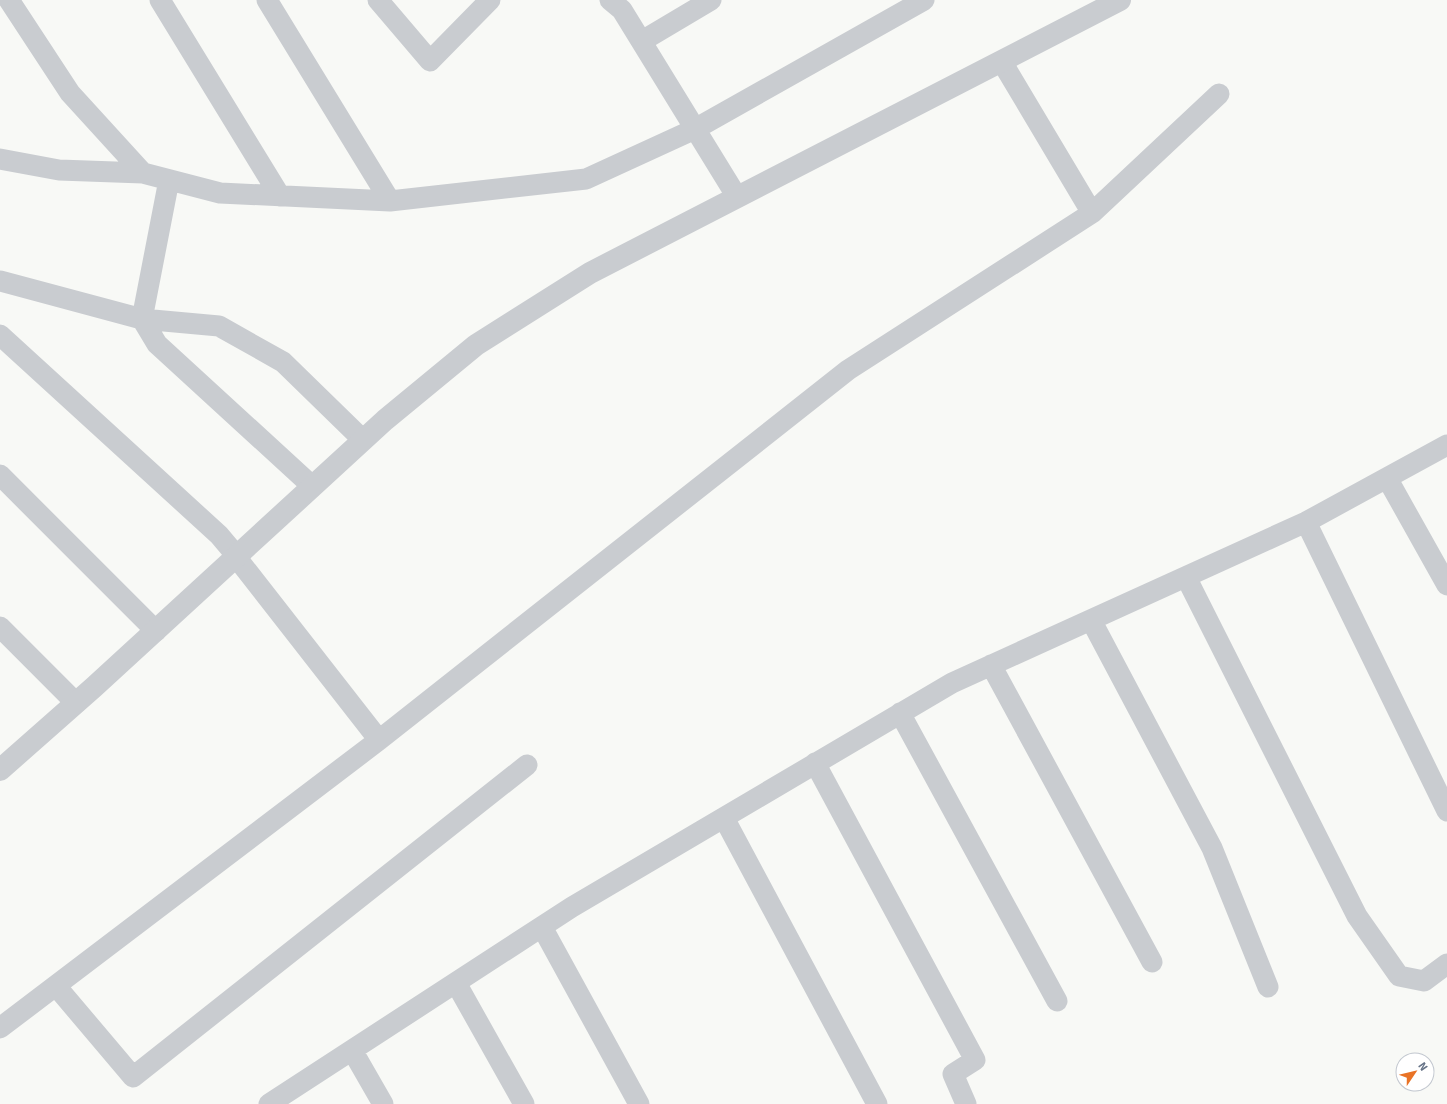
<svg xmlns="http://www.w3.org/2000/svg" width="1447" height="1104" font-family="Signika,sans-serif">
<style>
.lines{fill:none;stroke-linecap:round;stroke-linejoin:round}
.minor{stroke:#c9ccd0;stroke-width:21}
.tertiary{stroke:#c9ccd0;stroke-width:22}
</style>
<rect width="100%" height="100%" fill="#f8f9f6"/>
<g class="lines">
<!-- minor -->
<path class="minor" d="M9 0 70 93 143 173
M160 0 280 196
M267 0 390 201
M378 0 430 61 490 0
M610 0 622 10 737 197
M642 41 711 0
M1002 62 1092 213
M0 159 59 170 143 173 220 193 390 201 586 179 695 129 924 0
M169 180 142 319 157 344 312 486
M0 281 142 319 219 326 283 362 363 440
M0 335 219 535 235 554 240 553V562L379 740
M0 475 156 631
M1387 478 1447 585
M1306 522 1447 811
M1186 577 1357 916 1399 976 1424 981 1447 964
M1091 620 1212 848 1268 987
M0 627 76 703
M991 665 1152 962
M900 713 1057 1001
M815 763 975 1060 953 1074 966 1104
M724 818 877 1104
M542 927 639 1104
M456 983 524 1104
M56 986 133 1077 527 765
M0 1028 379 740 848 370 1092 213 1219 94
M352 1050 383 1104
M269 1104 572 907 952 683 1306 522 1447 445"/>
<!-- tertiary -->
<path class="tertiary" d="M0 770 94 687 385 420 476 345 590 273 1120 0"/>
</g>
<!-- north arrow -->
<g transform="translate(1415 1072) rotate(55)"><circle r="19" fill="#ffffff" stroke="#c2c7cf"/>
<path d="M0-3L7 15L0 10L-7 15Z" fill="#e97326"/>
<text y="-6" font-size="11" font-weight="bold" text-anchor="middle" fill="#677488">N</text>
</g>
</svg>
